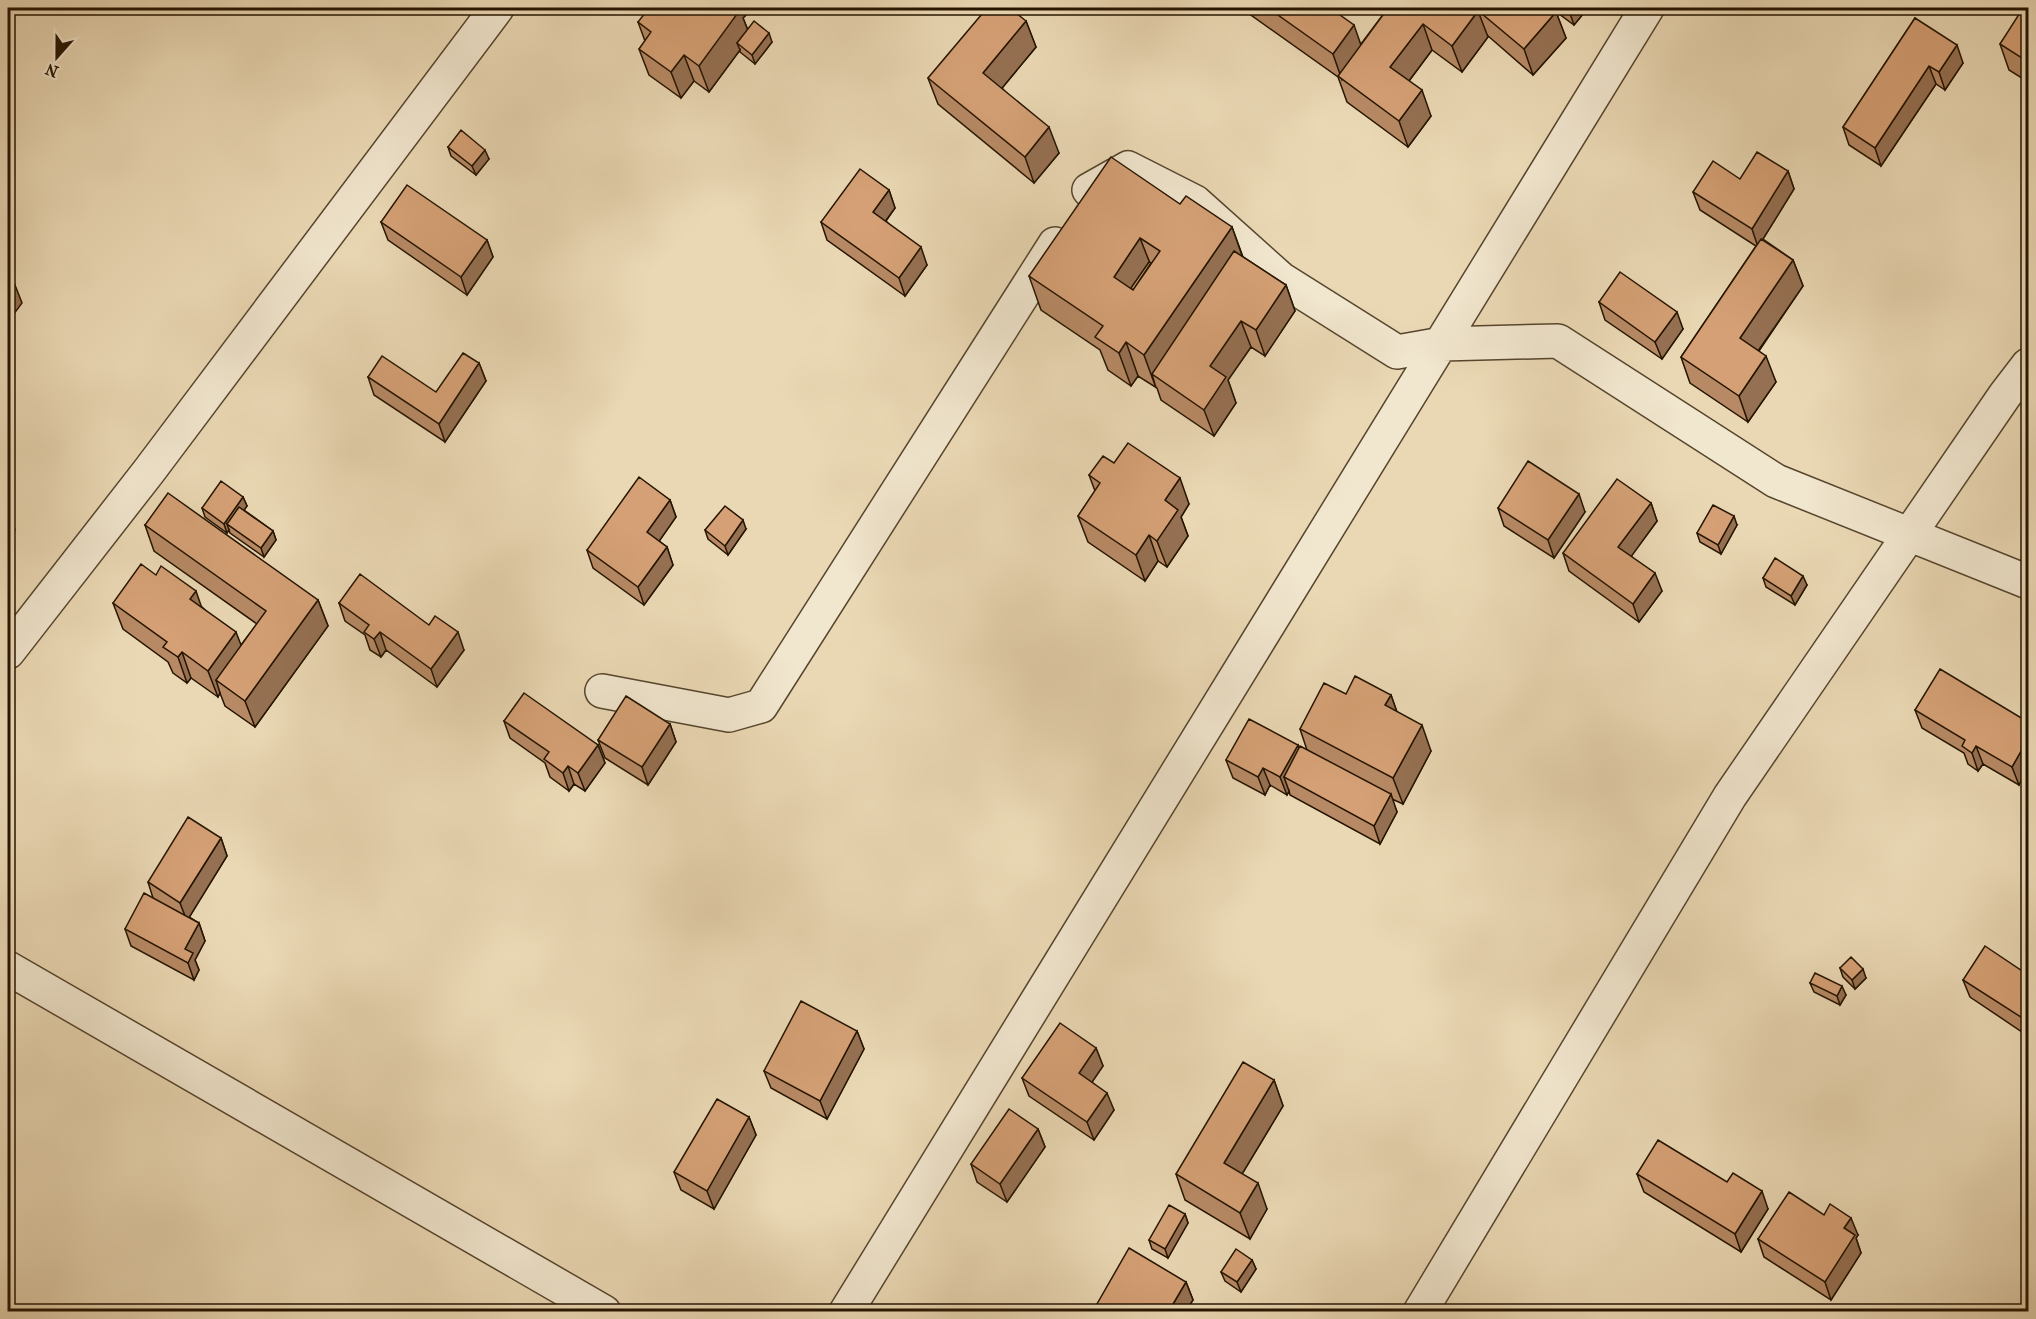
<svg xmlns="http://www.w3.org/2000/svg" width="2036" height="1319" font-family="'IM FELL French Canon',serif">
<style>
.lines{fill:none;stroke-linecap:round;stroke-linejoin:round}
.minor-casing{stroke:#56452d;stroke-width:36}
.minor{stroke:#f1e6ce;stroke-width:33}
.wall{fill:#b78a65;stroke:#251400;stroke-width:1.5}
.shaded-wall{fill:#957052;stroke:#251400;stroke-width:1.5}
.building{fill:#d5a075;stroke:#251400;stroke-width:1.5;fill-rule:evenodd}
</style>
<rect width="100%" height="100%" fill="#ead8b4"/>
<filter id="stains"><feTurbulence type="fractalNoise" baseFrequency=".00333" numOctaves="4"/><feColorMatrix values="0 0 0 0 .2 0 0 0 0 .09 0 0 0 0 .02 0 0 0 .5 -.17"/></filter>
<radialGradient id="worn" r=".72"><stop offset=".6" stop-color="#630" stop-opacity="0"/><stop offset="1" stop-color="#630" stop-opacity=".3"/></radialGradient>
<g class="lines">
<defs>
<path id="minor" d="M1089 190 1128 168 1195 202 1281 279 1397 352 1442 344 1558 341 1776 481 2028 582
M8 652 149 471 497 8
M602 691 729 715 761 706 1055 244
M8 968 604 1312
M846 1312 1647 8
M1420 1312 1730 796 2005 395 2028 365"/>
</defs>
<!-- minor casing -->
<use href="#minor" class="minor-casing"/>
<!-- minor -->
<use href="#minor" class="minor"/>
</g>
<!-- wall -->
<path class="wall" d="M1241 8H1330L1361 44 1388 8H1551L1556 12 1566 38 1533 75 1487 35 1488 37 1462 72 1432 50 1409 81 1431 116 1408 147 1347 102 1338 77Z
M1551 8H1588L1574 25Z
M2028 8V82L2009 70 2000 44Z
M746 15 743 18 748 30 772 42 755 64 740 52V50L709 92 694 81 681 98 649 75 639 49 645 41 638 22Z
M1915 18 1963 63 1945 90 1936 84 1881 166 1849 145 1843 127Z
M1026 21 1036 47 1002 88 1059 153 1034 183 938 104 928 78Z
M448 147 489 159 476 175 451 156Z
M1788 171 1794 189 1763 239 1793 260 1803 286 1759 351 1776 382 1748 422 1690 383 1681 357 1756 246 1700 210 1693 192 1740 179Z
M889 190 895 208 886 221 927 265 905 296 827 240 821 222Z
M1180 204 1232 227 1243 257 1286 285 1295 311 1265 356 1251 347 1228 380 1236 403 1214 436 1161 400 1157 388 1138 376 1131 386 1108 370 1100 350 1041 310 1029 276Z
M381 222 487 240 493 257 467 295 388 240Z
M1599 302 1683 329 1662 359 1605 320Z
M479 363 486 381 445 442 374 395 368 377 436 392Z
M1114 463 1189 504 1181 517 1188 536 1167 567 1158 561 1145 581 1088 542 1078 516 1095 491 1089 475Z
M243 497 247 506 244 510 273 531 276 540 264 557 230 533 229 530 227 533 205 517 202 508Z
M670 500 676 517 659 541 667 547 673 565 644 605 593 568 587 550Z
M1651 503 1657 521 1631 556 1662 591 1639 622 1569 571 1563 553Z
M1498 508 1585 512 1554 558 1504 526Z
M145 525 318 600 328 626 255 727 225 706 220 693 218 697 191 678 187 683 173 673 168 662 123 629 113 603 202 607 241 645 257 624 154 551Z
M1737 525 1721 554 1700 542 1697 533Z
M746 529 728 555 708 539 705 530Z
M1763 578 1807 585 1795 605 1766 587Z
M339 603 464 650 437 687 386 650 381 657 370 650 365 635 345 621Z
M1346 694 1391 695 1397 712 1431 751 1403 804 1392 799 1397 812 1380 844 1290 795 1289 791 1287 795 1270 785 1265 795 1233 778 1226 760 1298 745 1299 749 1307 750 1300 729Z
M1915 710 2028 722 2019 785 1983 764 1978 771 1968 764 1964 753 1922 728Z
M504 721 598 745 605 763 585 791 574 784 569 791 550 777 545 763 510 738Z
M670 724 676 742 648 785 605 758 598 740Z
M221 838 227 856 189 917 199 923 205 941 195 960 199 970 194 980 131 946 125 929 153 898 148 882Z
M1840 968 1866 978 1855 989 1843 977Z
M2028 975V1036L1970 997 1963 980Z
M1810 983 1846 995 1840 1005 1814 992Z
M857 1031 864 1049 827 1119 771 1088 764 1071Z
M1096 1048 1103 1066 1092 1082 1114 1110 1094 1140 1029 1096 1022 1078Z
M1274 1080 1283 1106 1242 1174 1267 1209 1250 1239 1185 1200 1176 1174Z
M749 1117 756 1135 714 1209 681 1190 674 1172Z
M1038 1129 1045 1147 1007 1202 977 1182 971 1164Z
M1637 1174 1768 1209 1741 1252 1644 1192Z
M1185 1214 1188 1223 1168 1258 1152 1249 1149 1240Z
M1858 1235 1856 1238 1861 1253 1831 1300 1764 1257 1758 1239Z
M1252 1260 1256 1269 1241 1292 1225 1281 1221 1272Z
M1186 1282 1193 1300 1186 1311H1100L1097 1304Z"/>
<!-- shaded-wall -->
<path class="shaded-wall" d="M730 8H743L746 15 743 18 750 36 737 43 740 50 709 92 699 66Z
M1568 8H1588L1574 25Z
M1478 11 1488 37 1462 72 1452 46Z
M1556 12 1566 38 1533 75 1524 49Z
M1026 21 1036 47 993 99 983 73Z
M1423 24 1432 50 1400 93 1390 67Z
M1354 25 1363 51 1342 80 1333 54Z
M769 33 772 42 755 64 752 55Z
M1957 45 1963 63 1945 90 1939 72Z
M684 55 694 81 681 98 671 72Z
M1929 66 1936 84 1881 166 1875 148Z
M1422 90 1431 116 1408 147 1399 121Z
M1049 127 1059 153 1034 183 1025 157Z
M485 150 489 159 476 175 472 166Z
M1788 171 1794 189 1758 247 1752 229Z
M889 190 895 208 879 230 873 212Z
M1232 227 1244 261 1152 374 1156 388 1144 355Z
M1140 238 1153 271 1129 305 1114 277Z
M487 240 493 257 467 295 461 277Z
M921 247 927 265 905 296 899 278Z
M1793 260 1803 286 1749 364 1740 338Z
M15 285 22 303 8 322V296Z
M1286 285 1295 311 1265 356 1256 330Z
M1677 312 1683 329 1662 359 1655 342Z
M1241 321 1251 347 1228 380 1236 403 1214 436 1204 410 1210 366Z
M1126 342 1138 376 1131 386 1119 353Z
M1766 356 1776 382 1748 422 1739 396Z
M479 363 486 381 445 442 439 424Z
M1180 478 1189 504 1181 517 1188 536 1167 567 1157 541 1165 500Z
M1579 494 1585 512 1554 558 1548 540Z
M243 497 247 506 232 527 227 524 229 530 227 533 224 524Z
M670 500 676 517 653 550 647 532Z
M1651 503 1657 521 1625 565 1618 547Z
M8 509 15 530 8 541Z
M1734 516 1737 525 1721 554 1718 545Z
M743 520 746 529 728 555 725 546Z
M273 531 276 540 264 557 261 548Z
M1149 535 1158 561 1145 581 1136 555Z
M667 547 673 565 644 605 638 587Z
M1655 573 1662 591 1639 622 1633 604Z
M1803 576 1807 585 1795 605 1791 596Z
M196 591 205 617 190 599Z
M318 600 328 626 255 727 245 701Z
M236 632 246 658 216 680 220 693 218 697 208 671Z
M380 632 386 650 381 657 374 639Z
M458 632 464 650 437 687 431 669Z
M182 652 191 678 187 683 178 657Z
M1391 695 1400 721 1385 705Z
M670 724 676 742 648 785 642 767Z
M1422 725 1431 751 1403 804 1393 778Z
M2028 739V768L2019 785 2012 767Z
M598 745 605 763 585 791 578 773Z
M1298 745 1304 763 1284 777 1289 791 1287 795 1280 777Z
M1976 746 1983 764 1978 771 1972 753Z
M568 766 574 784 569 791 563 773Z
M1263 768 1270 785 1265 795 1258 777Z
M1391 794 1397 812 1380 844 1374 826Z
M221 838 227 856 187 921 180 903Z
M199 923 205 941 195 960 199 970 194 980 188 963 185 949Z
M1863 969 1866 978 1855 989 1852 980Z
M1842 986 1846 995 1840 1005 1837 996Z
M2028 1013V1031L2024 1019Z
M857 1031 864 1049 827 1119 820 1101Z
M1096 1048 1103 1066 1086 1091 1079 1073Z
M1274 1080 1283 1106 1233 1189 1224 1163Z
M1107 1093 1114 1110 1094 1140 1087 1122Z
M749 1117 756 1135 714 1209 707 1191Z
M1038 1129 1045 1147 1007 1202 1000 1184Z
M1258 1183 1267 1209 1250 1239 1240 1213Z
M1762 1191 1768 1209 1741 1252 1735 1234Z
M1185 1214 1188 1223 1168 1258 1165 1249Z
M1851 1218 1858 1235 1856 1238 1861 1253 1831 1300 1825 1282 1844 1228Z
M1252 1260 1256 1269 1241 1292 1237 1282Z
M1186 1282 1193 1300 1186 1311H1169Z
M8 1302 11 1311H8Z"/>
<!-- building -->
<path class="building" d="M649 8H737L740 10 699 66 684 55 671 72 639 49 651 32 638 22Z
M987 8H1010L1026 21 983 73 1049 127 1025 157 928 78Z
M1268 8H1330L1354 25 1333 54Z
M1388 8H1473L1478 11 1452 46 1423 24 1390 67 1422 90 1399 121 1338 76Z
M1475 8H1551L1556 12 1524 49Z
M2023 8H2028V62L2000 44Z
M1915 18 1957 45 1939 72 1929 66 1875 148 1843 127Z
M754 21 769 33 752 55 737 43Z
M461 130 485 150 472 166 448 147Z
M1757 152 1788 171 1752 229 1693 192 1713 161 1740 179Z
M1111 157 1180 204 1186 196 1232 227 1144 355 1126 342 1119 353 1095 337 1103 326 1029 276ZM1140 238 1160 251 1133 290 1114 277Z
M860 169 889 190 873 212 921 247 899 278 821 222Z
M407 185 487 240 461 277 381 222Z
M1761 239 1793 260 1740 338 1766 356 1739 396 1681 357Z
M1234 251 1286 285 1256 330 1241 321 1210 366 1226 377 1204 410 1152 374Z
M1149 262 1151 263 1133 290 1131 288Z
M1620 272 1677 312 1655 342 1599 302Z
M8 279 15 285 8 296Z
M463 353 479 363 439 424 368 377 382 356 436 392Z
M1128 443 1180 478 1165 500 1178 510 1157 541 1149 535 1136 555 1078 516 1100 483 1089 475 1103 456 1114 463Z
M1528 461 1579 494 1548 540 1498 508Z
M639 477 670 500 647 532 667 547 638 587 587 550Z
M1617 479 1651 503 1618 547 1655 573 1633 604 1563 553Z
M221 481 243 497 224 524 202 508Z
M168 493 318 600 245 701 216 680 266 611 145 525Z
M1713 505 1734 516 1718 545 1697 533Z
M725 506 743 520 725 546 705 530Z
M239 507 273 531 261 548 227 524Z
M1775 558 1803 576 1791 596 1763 578Z
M141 564 156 575 161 566 196 591 190 599 236 632 208 671 182 652 178 657 163 647 167 642 113 603Z
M360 574 429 625 435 616 458 632 431 669 380 632 374 639 364 632 369 625 339 603Z
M1940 669 2028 722V739L2012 767 1976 746 1972 753 1962 746 1965 740 1915 710Z
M1355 676 1391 695 1385 705 1422 725 1393 778 1300 729 1324 683 1346 694Z
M524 693 598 745 578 773 568 766 563 773 544 759 549 752 504 721Z
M626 696 670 724 642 767 598 740Z
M1249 719 1298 745 1280 777 1263 768 1258 777 1226 760Z
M1300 746 1391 794 1374 826 1284 777Z
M188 817 221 838 180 903 148 882Z
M144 893 199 923 185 949 193 953 188 963 125 929Z
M1985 946 2028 975V1013L2024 1019 1963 980Z
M1851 957 1863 969 1852 980 1840 968Z
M1815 973 1842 986 1837 996 1810 983Z
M801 1001 857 1031 820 1101 764 1071Z
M1060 1023 1096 1048 1079 1073 1107 1093 1087 1122 1022 1078Z
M1243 1062 1274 1080 1224 1163 1258 1183 1240 1213 1176 1174Z
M717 1099 749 1117 707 1191 674 1172Z
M1009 1109 1038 1129 1000 1184 971 1164Z
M1658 1140 1727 1182 1733 1173 1762 1191 1735 1234 1637 1174Z
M1789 1192 1824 1215 1830 1204 1851 1218 1844 1228 1855 1235 1825 1282 1758 1239Z
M1169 1205 1185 1214 1165 1249 1149 1240Z
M1129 1248 1186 1282 1169 1311H1111L1097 1304Z
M1236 1249 1252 1260 1237 1282 1221 1272Z
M112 1307 121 1311H110Z
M1178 1307 1186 1311H1176Z"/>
<!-- margin -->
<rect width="2036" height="1319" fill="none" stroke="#ead8b4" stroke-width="30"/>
<rect x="9" y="9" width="2018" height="1301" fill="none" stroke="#251400" stroke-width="3"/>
<rect x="15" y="15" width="2006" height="1289" fill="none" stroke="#251400" stroke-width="1.5"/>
<!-- north arrow -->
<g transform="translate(57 57) rotate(201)" stroke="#f1e6ce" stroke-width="4.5" paint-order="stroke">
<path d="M0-4.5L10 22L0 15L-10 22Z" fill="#251400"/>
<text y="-9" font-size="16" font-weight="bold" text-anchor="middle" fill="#251400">N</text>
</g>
<rect width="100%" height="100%" filter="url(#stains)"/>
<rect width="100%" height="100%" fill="url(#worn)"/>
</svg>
